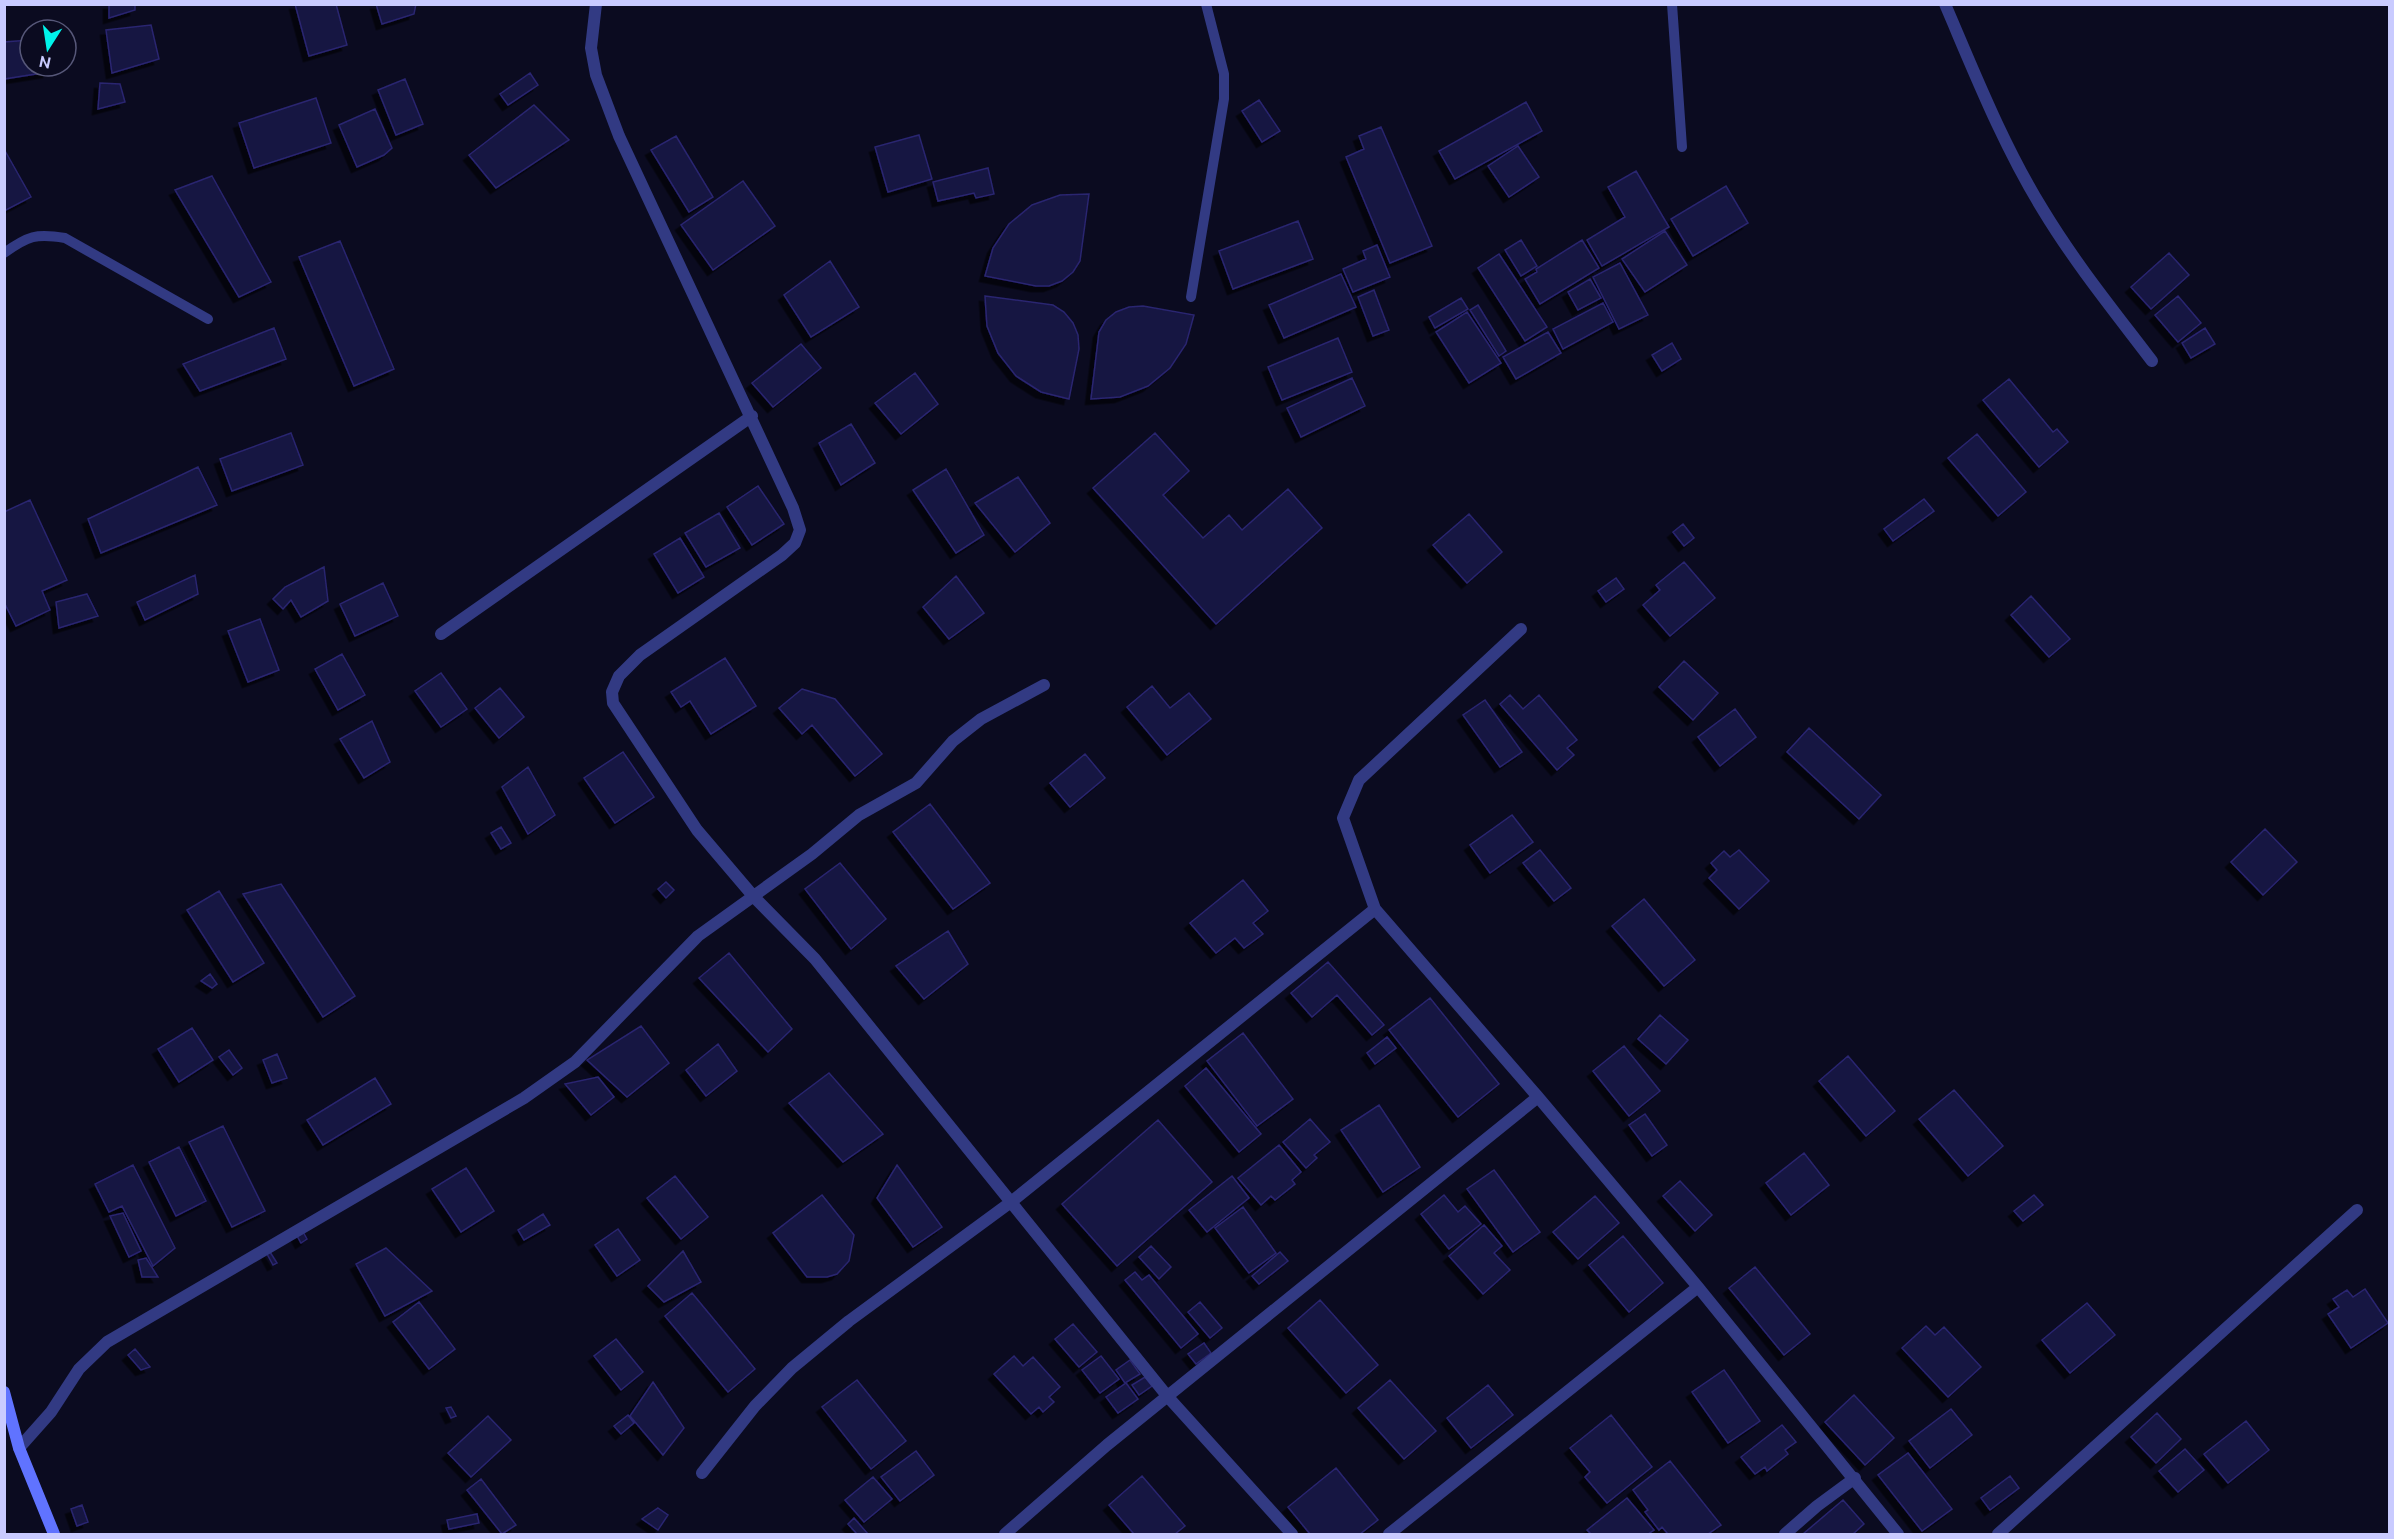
<svg xmlns="http://www.w3.org/2000/svg" width="2394" height="1539" font-family="Ubuntu,sans-serif">
<style>
.building{fill:#181542;stroke:#292570;stroke-width:1.5;filter:url(#shadow)}
.lines{fill:none;stroke-linecap:round;stroke-linejoin:round}
.lane{stroke:#323a83;stroke-width:10}
.street{stroke:#323a83;stroke-width:12}
.secondary{stroke:#6073ff;stroke-width:12}
</style>
<defs>
<filter id="shadow"><feDropShadow dx="-5.5" dy="5.5" stdDeviation="0" flood-color="#0009"/></filter>
</defs>
<rect width="100%" height="100%" fill="#0b0b20"/>
<!-- building -->
<path class="building" d="M109 4H135V10L109 18Z
M295 4H336L347 45 309 56Z
M376 4H416L414 14 382 24Z
M151 25 159 59 112 73 106 30Z
M30 40V66H48V72L4 79V42Z
M530 73 538 85 508 105 500 94Z
M405 79 423 124 396 135 378 90Z
M100 83 120 84 125 102 98 109Z
M316 98 331 143 254 168 239 123Z
M1259 100 1280 131 1262 142 1242 111Z
M1526 102 1542 131 1455 179 1439 151Z
M534 105 569 140 496 188 469 155Z
M375 109 392 148 384 155 357 167 339 125Z
M1381 127 1432 246 1390 263 1346 157 1364 149 1359 136Z
M919 135 932 179 888 192 875 147Z
M676 136 713 197 689 212 651 150Z
M1518 146 1539 177 1509 197 1488 166Z
M4 149 31 197 4 211Z
M988 168 994 194 976 198 974 193 938 201 933 182Z
M1636 171 1669 227 1602 266 1587 240 1625 217 1608 187Z
M212 176 271 282 239 297 175 190Z
M743 181 775 226 713 270 681 225Z
M1726 186 1748 223 1693 256 1671 219Z
M1089 194 1080 261 1073 272 1062 281 1049 286H1036L985 276 993 248 1009 224 1032 205 1060 195Z
M1298 221 1313 259 1233 289 1219 251Z
M1665 231 1687 265 1645 292 1622 259Z
M1521 240 1537 266 1521 276 1505 250Z
M1582 240 1599 268 1540 304 1525 279 1537 272 1536 269Z
M340 241 394 369 354 386 299 257Z
M1377 245 1390 277 1353 292 1343 269 1366 259 1363 251Z
M2169 253 2189 275 2151 309 2131 287Z
M1499 254 1547 327 1525 341 1478 268Z
M830 261 859 307 811 337 784 295Z
M1620 263 1648 315 1619 329 1593 277Z
M1341 274 1356 307 1284 338 1269 305Z
M1590 279 1601 298 1578 310 1568 292Z
M1374 290 1389 330 1373 336 1358 297Z
M985 296 1053 305 1064 312 1073 323 1078 335 1079 349 1069 399 1041 392 1016 376 998 353 987 326Z
M2178 296 2201 323 2178 342 2155 315Z
M1461 298 1468 309 1435 328 1429 317Z
M1603 303 1613 322 1563 349 1553 329Z
M1478 305 1506 351 1499 356 1470 310Z
M1143 306 1194 315 1186 344 1170 368 1148 386 1120 397 1091 399 1099 332 1106 320 1116 312 1129 307Z
M1467 312 1501 363 1469 383 1436 332Z
M274 328 286 359 200 391 183 364Z
M2205 328 2215 344 2191 358 2182 343Z
M1548 332 1561 353 1516 379 1503 357Z
M1338 338 1352 372 1282 400 1268 367Z
M1672 343 1681 359 1662 371 1652 355Z
M801 344 821 368 773 407 752 383Z
M915 373 938 404 901 434 875 403Z
M1352 378 1365 406 1301 437 1287 408Z
M2009 379 2053 432 2057 429 2068 442 2039 467 1983 400Z
M851 424 875 463 841 485 819 443Z
M291 433 303 465 232 491 220 459Z
M1155 433 1189 471 1163 495 1203 538 1229 515 1242 530 1288 489 1322 528 1216 624 1093 488Z
M1977 434 2026 492 1998 516 1948 458Z
M198 467 217 505 101 553 88 519Z
M946 469 984 535 956 553 913 490Z
M1018 477 1050 523 1015 552 975 503Z
M758 486 784 524 752 545 727 507Z
M1924 499 1934 511 1893 541 1884 529Z
M30 500 67 580 42 591 50 610 16 626 4 602V512Z
M719 513 740 548 706 567 685 533Z
M1469 514 1502 552 1467 583 1433 545Z
M1683 524 1694 538 1684 546 1673 532Z
M680 538 704 577 678 593 654 554Z
M1684 562 1715 598 1670 636 1643 605 1660 590 1656 585Z
M324 567 328 601 301 617 291 600 283 609 273 599 285 587Z
M195 575 198 594 145 620 137 602Z
M956 576 984 613 949 639 923 607Z
M1616 578 1624 589 1606 602 1598 591Z
M383 583 398 616 355 636 340 604Z
M87 594 98 616 59 628 56 602Z
M2031 596 2070 639 2049 657 2011 615Z
M260 619 279 670 248 682 228 631Z
M342 654 365 695 338 710 315 669Z
M725 658 756 706 711 734 690 701 681 707 671 692Z
M1684 661 1718 693 1693 720 1659 687Z
M441 673 467 709 441 727 415 691Z
M1152 686 1170 708 1189 693 1211 719 1167 755 1127 707Z
M500 688 524 717 499 738 475 708Z
M802 689 835 699 882 754 855 776 812 725 802 734 779 708Z
M1510 695 1523 709 1539 695 1577 740 1567 748 1574 755 1557 770 1500 704Z
M1485 700 1522 752 1500 767 1463 715Z
M1735 709 1756 737 1720 766 1698 737Z
M372 721 390 762 364 778 340 739Z
M1809 728 1881 795 1859 819 1787 752Z
M623 752 654 797 615 823 584 778Z
M1085 754 1105 778 1070 807 1050 783Z
M528 767 555 815 528 834 502 787Z
M930 804 990 883 953 909 893 832Z
M1512 815 1533 842 1490 873 1470 845Z
M501 827 511 843 501 849 491 833Z
M2265 829 2297 862 2263 895 2231 862Z
M1540 850 1571 888 1554 901 1523 863Z
M1739 850 1769 881 1739 909 1709 878 1717 870 1711 863 1724 851 1730 857Z
M840 863 886 919 851 949 805 889Z
M1243 880 1268 911 1253 923 1263 934 1244 948 1235 938 1216 953 1190 923Z
M666 882 674 890 666 898 658 889Z
M281 884 355 996 323 1017 243 894Z
M219 891 264 963 233 982 187 910Z
M1644 899 1695 960 1664 986 1612 926Z
M948 931 968 964 924 999 896 966Z
M729 953 792 1029 768 1052 699 978Z
M1328 962 1384 1025 1372 1035 1337 995 1312 1017 1291 993Z
M210 974 217 984 212 988 201 981Z
M1430 998 1499 1084 1458 1117 1389 1030Z
M1660 1015 1688 1040 1666 1064 1638 1039Z
M641 1026 669 1063 627 1097 587 1060Z
M192 1028 213 1060 179 1082 158 1049Z
M1243 1033 1293 1099 1257 1126 1207 1061Z
M1387 1037 1396 1048 1375 1064 1367 1053Z
M718 1044 737 1071 706 1096 686 1070Z
M1624 1046 1660 1091 1629 1116 1593 1071Z
M229 1050 242 1068 233 1075 219 1057Z
M277 1054 287 1078 272 1083 263 1060Z
M1848 1056 1895 1111 1866 1136 1819 1081Z
M1206 1068 1261 1134 1239 1152 1185 1086Z
M829 1073 883 1134 843 1162 789 1103Z
M598 1077 614 1097 591 1115 565 1084Z
M375 1078 391 1104 323 1145 307 1120Z
M1954 1090 2003 1146 1968 1176 1919 1119Z
M1379 1105 1420 1167 1383 1192 1341 1130Z
M1645 1114 1667 1145 1652 1156 1629 1125Z
M1310 1119 1330 1142 1314 1155 1317 1158 1306 1168 1283 1142Z
M1158 1120 1212 1182 1117 1266 1062 1204Z
M223 1126 265 1211 232 1227 189 1142Z
M1279 1145 1301 1172 1292 1180 1295 1184 1275 1200 1271 1196 1261 1205 1238 1178Z
M179 1147 206 1201 176 1216 149 1162Z
M1804 1153 1829 1185 1791 1215 1766 1183Z
M133 1165 175 1248 153 1266 122 1206 109 1212 95 1184Z
M897 1165 942 1227 913 1247 877 1198Z
M466 1168 494 1211 461 1232 432 1189Z
M1494 1170 1540 1232 1513 1252 1467 1189Z
M675 1176 708 1217 681 1239 647 1198Z
M1232 1176 1249 1198 1207 1232 1189 1210Z
M1680 1181 1712 1215 1695 1231 1663 1196Z
M822 1195 854 1235 849 1261 837 1274 827 1277H807L773 1233Z
M1444 1195 1458 1212 1465 1206 1481 1224 1449 1249 1421 1214Z
M2034 1195 2043 1205 2023 1221 2014 1211Z
M1595 1196 1619 1223 1578 1259 1553 1232Z
M1243 1207 1276 1253 1249 1273 1215 1228Z
M123 1213 141 1251 129 1257 110 1216Z
M543 1214 550 1225 524 1240 518 1230Z
M1484 1225 1502 1246 1494 1253 1510 1270 1483 1294 1449 1256Z
M618 1229 640 1260 617 1276 595 1245Z
M302 1230 307 1239 301 1243 296 1234Z
M1623 1236 1663 1283 1629 1312 1589 1265Z
M1151 1246 1171 1267 1159 1279 1139 1257Z
M386 1248 432 1291 385 1316 356 1264Z
M683 1251 701 1282 664 1302 648 1286Z
M270 1252 277 1263 273 1265 267 1254Z
M1280 1252 1288 1261 1259 1284 1252 1276Z
M146 1258 158 1277H142L138 1260Z
M1755 1267 1810 1334 1784 1355 1729 1288Z
M1135 1272 1142 1280 1149 1275 1198 1334 1181 1348 1125 1280Z
M2365 1289 2388 1323 2351 1348 2328 1314 2339 1307 2333 1299 2347 1290 2353 1297Z
M692 1293 755 1369 728 1392 665 1316Z
M1320 1300 1378 1365 1346 1393 1288 1328Z
M419 1302 455 1349 429 1369 393 1322Z
M1200 1302 1222 1328 1210 1338 1188 1312Z
M2087 1303 2115 1335 2070 1373 2042 1340Z
M1073 1324 1097 1352 1079 1367 1055 1339Z
M1926 1326 1935 1335 1944 1327 1981 1367 1948 1397 1902 1348Z
M616 1339 643 1372 621 1390 594 1356Z
M1204 1343 1211 1353 1196 1364 1188 1354Z
M135 1349 150 1367 141 1370 128 1355Z
M1014 1356 1023 1366 1033 1357 1060 1387 1049 1397 1054 1402 1043 1412 1039 1407 1031 1414 994 1374Z
M1101 1356 1119 1379 1100 1393 1082 1370Z
M1130 1360 1140 1374 1125 1383 1116 1370Z
M1724 1370 1760 1421 1728 1443 1692 1392Z
M1145 1377 1152 1386 1139 1395 1132 1385Z
M857 1380 906 1441 871 1469 822 1407Z
M1390 1380 1436 1431 1404 1459 1358 1408Z
M653 1382 684 1428 663 1455 630 1416Z
M1126 1383 1138 1399 1118 1413 1106 1397Z
M1488 1385 1513 1415 1471 1448 1447 1418Z
M1854 1395 1894 1438 1865 1465 1825 1422Z
M451 1407 456 1416 451 1418 446 1408Z
M1951 1409 1972 1435 1930 1468 1909 1441Z
M2157 1413 2181 1439 2156 1463 2131 1437Z
M628 1415 634 1423 621 1434 614 1426Z
M1611 1415 1652 1467 1607 1503 1585 1477 1590 1472 1570 1448Z
M488 1416 511 1440 471 1477 448 1453Z
M2246 1421 2269 1450 2228 1483 2204 1454Z
M1782 1425 1796 1442 1785 1450 1788 1454 1767 1471 1765 1467 1755 1474 1741 1457Z
M2185 1449 2204 1470 2178 1492 2159 1471Z
M916 1451 934 1475 900 1501 881 1477Z
M1908 1453 1952 1509 1922 1531 1878 1475Z
M1670 1461 1721 1525 1708 1534H1668L1662 1527 1659 1530 1645 1512 1648 1510 1633 1490Z
M1336 1468 1378 1520 1360 1534H1310L1288 1507Z
M1142 1476 1185 1526 1175 1534H1134L1109 1505Z
M2010 1476 2019 1488 1990 1510 1981 1498Z
M873 1477 892 1499 864 1522 845 1500Z
M481 1479 516 1525 502 1534 467 1490Z
M1627 1498 1654 1530 1648 1534H1591L1587 1530Z
M1843 1500 1864 1524 1853 1534H1803Z
M82 1505 88 1522 77 1526 71 1509Z
M658 1508 668 1515 658 1530 642 1519Z
M477 1514 479 1523 449 1529 447 1520Z
M854 1518 868 1534H857L848 1524Z"/>
<g class="lines">
<!-- lane -->
<path class="lane" d="M1672 4 1682 147
M4 253C28 236 36 233 65 238L208 319
M1191 297 1224 99V74L1206 4"/>
<!-- street -->
<path class="street" d="M596 4 591 48 596 75 619 136 793 508 800 530 795 543 782 555 640 655 619 676 612 692 613 703 697 830 754 897 815 959 1168 1397 1292 1534
M1945 4C1975 74 2003 145 2043 210 2075 263 2114 311 2152 361
M441 634 752 416
M1375 909 1343 818 1359 780 1521 629
M19 1448 51 1412 79 1369 107 1342 524 1098 575 1062 698 936 812 854 859 815 916 783 953 741 981 719 1044 685
M702 1473 755 1406 792 1368 849 1321 1011 1202 1375 909 1538 1097 1698 1287 1898 1534
M1005 1534 1107 1445 1538 1097
M1389 1534 1698 1287
M1785 1534 1817 1506 1855 1478
M1998 1534 2357 1210"/>
<!-- secondary -->
<path class="secondary" d="M4 1392 19 1448 54 1534"/>
</g>
<!-- border -->
<rect width="2394" height="1539" fill="none" stroke="#c9cbff" stroke-width="12"/>
<!-- north arrow -->
<g transform="translate(48 48) rotate(192)"><circle r="28" fill="#0b0b20" stroke="#575879" stroke-width="1.5"/>
<path d="M0-4.5L10 22L0 15L-10 22Z" fill="#00f4ea"/>
<text y="-9" font-size="16" font-weight="bold" text-anchor="middle" fill="#c9cbff">N</text>
</g>
</svg>
